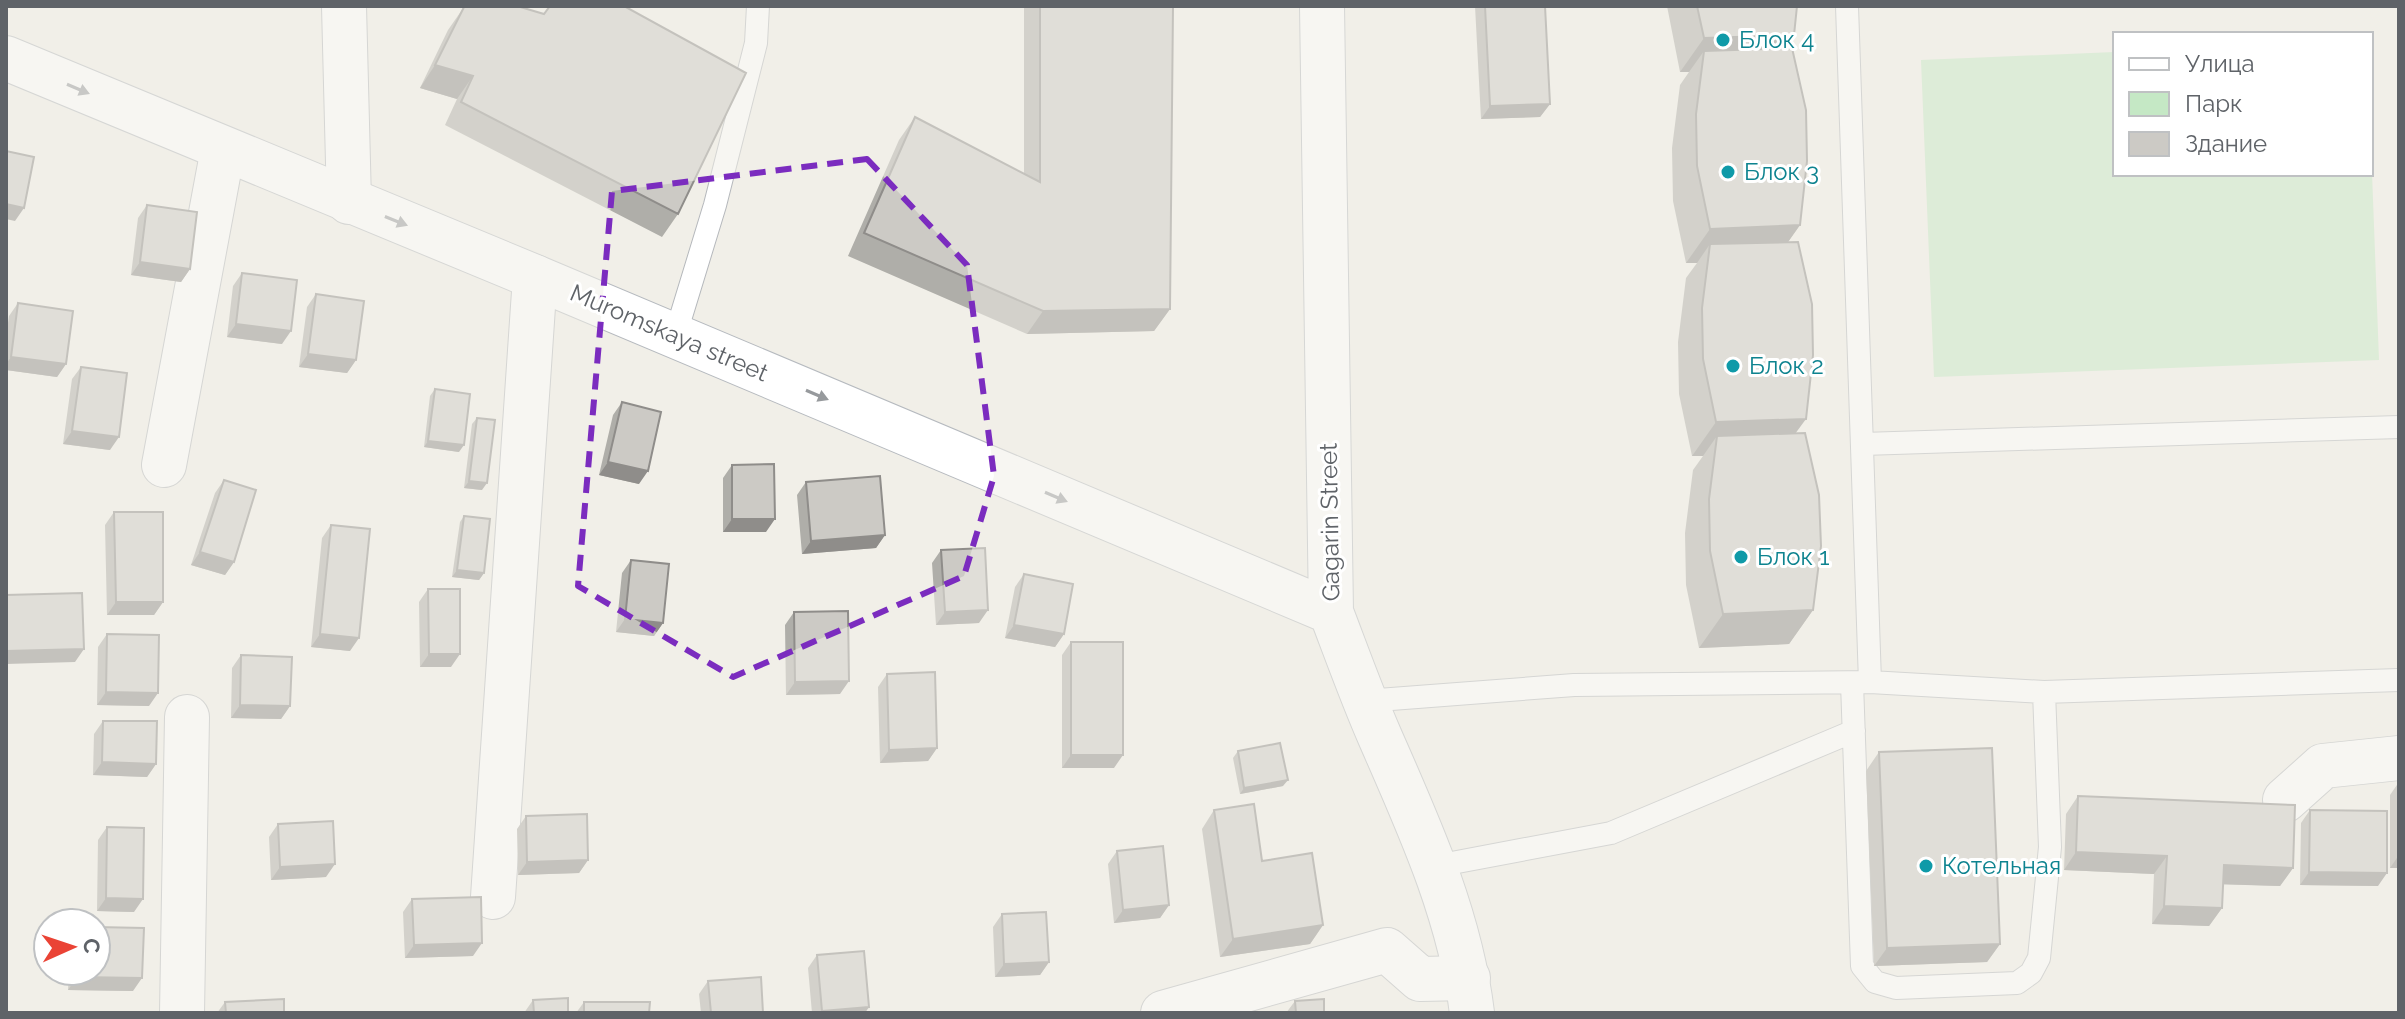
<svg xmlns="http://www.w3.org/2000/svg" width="2405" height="1019" font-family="Raleway,sans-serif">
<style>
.green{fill:#c5e8c5}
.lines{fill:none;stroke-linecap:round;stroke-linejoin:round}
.lane-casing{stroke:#b5b8bc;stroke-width:24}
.street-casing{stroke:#b5b8bc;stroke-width:46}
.secondary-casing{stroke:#b6babf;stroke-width:46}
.lane{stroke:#fff;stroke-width:22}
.street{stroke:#fff;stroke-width:44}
.secondary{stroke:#fff;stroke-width:44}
.wall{fill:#afaea9}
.shaded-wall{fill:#8f8d8a}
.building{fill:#cccac5;stroke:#8f8d8a;stroke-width:2}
.oneway{fill:#979a9d}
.marked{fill:none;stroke:#7b2cbf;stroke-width:6;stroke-dasharray:16 10;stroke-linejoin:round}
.culture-dot{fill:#0f9aa8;stroke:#fff;stroke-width:3}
.labels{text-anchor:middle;stroke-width:6;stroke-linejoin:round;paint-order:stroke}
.culture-label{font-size:24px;fill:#0d838f;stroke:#fff;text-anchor:start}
.street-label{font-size:24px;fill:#5f6368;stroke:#fff}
</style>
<rect width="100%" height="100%" fill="#f1efe8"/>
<!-- green -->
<path class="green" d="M2115 52V174H2371V146L2379 360 1934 377 1921 60Z"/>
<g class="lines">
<defs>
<path id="lane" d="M1847 6 1870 682
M675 336 715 205 756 43 758 6
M1863 444 2399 427
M1852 683 1862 966 1875 982 1896 988 2017 983 2031 973 2039 958 2050 847 2044 692
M1365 701 1574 685 1870 682 2044 692 2399 680
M1436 866 1611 833 1854 731"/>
<path id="street" d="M344 6 349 202
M164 465 223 149
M2285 800 2323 766 2399 758
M493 897 535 277
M182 1013 187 717
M1163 1013 1387 950 1420 979 1468 978"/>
<path id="secondary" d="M1322 6 1331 612C1347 654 1362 696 1380 737 1419 826 1460 915 1472 1013
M6 58 535 277 1331 612"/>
</defs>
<!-- lane casing -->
<use href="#lane" class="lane-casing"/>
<!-- street casing -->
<use href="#street" class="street-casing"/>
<!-- secondary casing -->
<use href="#secondary" class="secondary-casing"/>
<!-- lane -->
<use href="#lane" class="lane"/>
<!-- street -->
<use href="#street" class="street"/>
<!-- secondary -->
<use href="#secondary" class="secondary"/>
</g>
<!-- wall -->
<path class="wall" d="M1024 6H1173L1170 309 1154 331 1027 334 848 256 899 140 915 117 1024 174Z
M1475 6H1545L1550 104 1540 117 1481 119Z
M1667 6H1797L1784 48 1800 225 1788 242 1795 433 1813 610 1789 644 1699 648 1686 585 1685 533 1693 470 1703 456H1692L1679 394 1678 342 1686 278 1697 263H1686L1673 201 1672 148 1680 85 1689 72H1680Z
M464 7 544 14 678 214 662 237 445 125 457 99 420 88 448 30Z
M147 205 190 269 181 282 131 275 138 218Z
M242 273 282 344 227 337 233 286Z
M316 294 356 360 347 373 299 367 307 307Z
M18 303 66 364 57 377 6 370V336L9 316Z
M81 367 110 450 63 444 72 379Z
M435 389 459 452 424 447 430 396Z
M622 402 639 484 599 475 613 415Z
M477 418 482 490 464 488 472 424Z
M732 465 766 532H723V478Z
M224 480 234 562 225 575 191 565 215 493Z
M806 482 885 535 876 548 802 554 797 495Z
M114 512 163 602 154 615H107L105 525Z
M464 516 484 573 479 580 452 577 460 522Z
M331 525 350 651 311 647 322 538Z
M941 550 979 623 936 625 932 563Z
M631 560 663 623 654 636 616 632 622 573Z
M1024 574 1064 634 1055 647 1005 638 1015 587Z
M428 589 451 667H420L419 602Z
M794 612 840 694 786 695 785 625Z
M107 634 149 706 97 705 98 647Z
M1071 642 1114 768H1062V655Z
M241 655 290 706 281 719 231 718 232 668Z
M887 674 937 748 928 761 880 763 878 687Z
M103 721 156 764 147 777 93 775 94 734Z
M1238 751 1283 786 1240 794 1233 758Z
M1879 752 2000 944 1987 962 1874 966 1866 771Z
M2399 782V868H2390V795Z
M2078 796 2293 868 2280 886 2223 884 2222 908 2209 926 2152 924 2154 874 2064 870 2066 814Z
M1214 810 1323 925 1310 944 1220 957 1202 829Z
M2310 810 2378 886 2300 885 2301 823Z
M526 816 588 860 579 873 518 875 517 829Z
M278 824 326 877 271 880 269 837Z
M107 827 134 912 97 911 98 840Z
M1117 851 1169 905 1160 918 1114 923 1108 864Z
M412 899 473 956 405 958 403 912Z
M1002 914 1049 962 1040 975 995 977 993 927Z
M817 955 865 1013H812L808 968Z
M69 971H96L133 991 68 990Z
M708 981 763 1013H701L699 994Z
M533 1000 568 1013H524Z
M1295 1001 1324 1013H1286Z
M225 1002 284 1013H217Z
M584 1002 649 1013H576Z"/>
<!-- shaded-wall -->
<path class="shaded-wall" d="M1794 35 1770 69 1704 51 1689 72H1680L1704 38Z
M435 65 473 76 457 99 420 88Z
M1550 104 1540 117 1481 119 1490 106Z
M6 204 24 208 15 221 6 219Z
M1800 225 1776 259 1710 244 1697 263H1686L1710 229Z
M140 262 190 269 181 282 131 275Z
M1170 309 1154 331 1027 334 1043 311Z
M236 324 291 331 282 344 227 337Z
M308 354 356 360 347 373 299 367Z
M11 357 66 364 57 377 6 370V364Z
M1806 419 1781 453 1717 436 1703 456H1692L1716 422Z
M72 431 119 437 110 450 63 444Z
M428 441 464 445 459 452 424 447Z
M608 462 648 471 639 484 599 475Z
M469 481 487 483 482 490 464 488Z
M732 519H775L766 532H723Z
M885 535 876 548 802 554 811 541Z
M200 552 234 562 225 575 191 565Z
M457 570 484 573 479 580 452 577Z
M116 602H163L154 615H107Z
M988 610 979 623 936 625 945 612Z
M1813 610 1789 644 1699 648 1723 614Z
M625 619 663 623 654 636 616 632Z
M1014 625 1064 634 1055 647 1005 638Z
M320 634 359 638 350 651 311 647Z
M84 649 75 662 6 664V651Z
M429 654H460L451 667H420Z
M849 681 840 694 786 695 795 682Z
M106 692 158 693 149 706 97 705Z
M240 705 290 706 281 719 231 718Z
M937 748 928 761 880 763 889 750Z
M1071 755H1123L1114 768H1062Z
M102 762 156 764 147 777 93 775Z
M1288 780 1283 786 1240 794 1244 788Z
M2076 852 2167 856 2154 874 2064 870Z
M2399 855V868H2390Z
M588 860 579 873 518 875 527 862Z
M335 864 326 877 271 880 280 867Z
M2224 865 2293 868 2280 886 2211 884Z
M2309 872 2387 873 2378 886 2300 885Z
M106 898 143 899 134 912 97 911Z
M1169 905 1160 918 1114 923 1123 910Z
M2164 906 2222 908 2209 926 2152 924Z
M1323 925 1310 944 1220 957 1233 939Z
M482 943 473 956 405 958 414 945Z
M2000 944 1987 962 1874 966 1887 948Z
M1049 962 1040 975 995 977 1004 964Z
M77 977 142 978 133 991 68 990Z
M869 1007 865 1013H820L822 1011Z"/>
<!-- building -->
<path class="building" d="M467 6H517L544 14 550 6H624L746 73 678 214 461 102 473 76 435 65 464 7Z
M1040 6H1173L1170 309 1043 311 864 233 915 117 1040 182Z
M1485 6H1545L1550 104 1490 106Z
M1697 6H1797L1794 35 1704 38Z
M1792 48 1806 110 1807 161 1800 225 1710 229 1697 166 1696 114 1704 51Z
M6 151 34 157 24 208 6 204Z
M147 205 197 212 190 269 140 262Z
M1798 242 1812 304 1813 355 1806 419 1716 422 1703 359 1702 308 1710 244Z
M242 273 297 280 291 331 236 324Z
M316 294 364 301 356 360 308 354Z
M18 303 73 311 66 364 11 357Z
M81 367 127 373 119 437 72 431Z
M435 389 470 394 464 445 428 441Z
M622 402 661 412 648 471 608 462Z
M477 418 495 420 487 483 469 481Z
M1805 433 1819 495 1821 546 1813 610 1723 614 1710 551 1709 499 1717 436Z
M774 464 775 519H732V465Z
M880 476 885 535 811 541 806 482Z
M224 480 256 490 234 562 200 552Z
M114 512H163V602H116Z
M464 516 490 519 484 573 457 570Z
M331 525 370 529 359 638 320 634Z
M985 548 988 610 945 612 941 550Z
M631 560 669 564 663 623 625 619Z
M1024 574 1073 584 1064 634 1014 625Z
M428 589H460V654H429Z
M82 593 84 649 6 651V595Z
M848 611 849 681 795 682 794 612Z
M107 634 159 635 158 693 106 692Z
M1071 642H1123V755H1071Z
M241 655 292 657 290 706 240 705Z
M935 672 937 748 889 750 887 674Z
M103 721H157L156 764 102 762Z
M1280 743 1288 780 1244 788 1238 751Z
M1992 748 2000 944 1887 948 1879 752Z
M2078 796 2295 805 2293 868 2224 865 2222 908 2164 906 2167 856 2076 852Z
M1254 804 1262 861 1312 853 1323 925 1233 939 1214 810Z
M2310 810 2387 811V873L2309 872Z
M587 814 588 860 527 862 526 816Z
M333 821 335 864 280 867 278 824Z
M107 827 144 828 143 899 106 898Z
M1163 846 1169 905 1123 910 1117 851Z
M481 897 482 943 414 945 412 899Z
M1046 912 1049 962 1004 964 1002 914Z
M96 927 144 928 142 978 77 977V971H96Z
M864 951 869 1007 822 1011 817 955Z
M761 977 763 1013H711L708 981Z
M568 998V1013H534L533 1000Z
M284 999V1013H226L225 1002Z
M1324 999V1013H1296L1295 1001Z
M584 1002H650L649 1013H584Z"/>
<!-- one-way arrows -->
<defs><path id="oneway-solid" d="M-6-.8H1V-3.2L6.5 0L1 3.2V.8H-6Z" transform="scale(2)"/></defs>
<g class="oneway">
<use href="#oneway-solid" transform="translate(78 89) rotate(23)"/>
<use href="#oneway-solid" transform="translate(396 221) rotate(22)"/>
<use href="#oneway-solid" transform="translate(817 395) rotate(23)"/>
<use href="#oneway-solid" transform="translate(1056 497) rotate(23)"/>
</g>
<!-- marked area -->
<path d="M0 0H2405V1019H0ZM867 159 967 265 994 476 964 576 733 677 578 586 612 191Z" fill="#f1efe8" fill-opacity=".55" fill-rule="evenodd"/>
<path class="marked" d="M867 159 967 265 994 476 964 576 733 677 578 586 612 191Z"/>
<!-- markers -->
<g class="culture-dot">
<circle cx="1723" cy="40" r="8"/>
<circle cx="1728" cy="172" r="8"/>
<circle cx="1733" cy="366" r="8"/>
<circle cx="1741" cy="557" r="8"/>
<circle cx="1926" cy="866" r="8"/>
</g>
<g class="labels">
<!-- culture labels -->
<g class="culture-label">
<text x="1739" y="48">Блок 4</text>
<text x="1744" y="180">Блок 3</text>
<text x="1749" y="374">Блок 2</text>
<text x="1757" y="565">Блок 1</text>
<text x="1942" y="874">Котельная</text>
</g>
<!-- street labels -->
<g class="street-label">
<text transform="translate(669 333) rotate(23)" y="8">Muromskaya street</text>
<text transform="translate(1330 522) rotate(-91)" y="8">Gagarin Street</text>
</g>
</g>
<!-- border -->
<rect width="2405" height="1019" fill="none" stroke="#5f6368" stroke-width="16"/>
<!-- legend -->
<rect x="2113" y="32" width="260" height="144" fill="#ffffff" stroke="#bfc1c3" stroke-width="2"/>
<rect x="2129" y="58" width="40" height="12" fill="#ffffff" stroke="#bfc1c3" stroke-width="2"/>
<text x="2185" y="72" font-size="24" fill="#5f6368">Улица</text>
<rect x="2129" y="92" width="40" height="24" fill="#c5e8c5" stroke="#bfc1c3" stroke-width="2"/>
<text x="2185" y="112" font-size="24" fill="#5f6368">Парк</text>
<rect x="2129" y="132" width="40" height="24" fill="#cccac5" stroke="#bfc1c3" stroke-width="2"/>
<text x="2185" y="152" font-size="24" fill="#5f6368">Здание</text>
<!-- north arrow -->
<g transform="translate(72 947) rotate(87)"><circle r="38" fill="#ffffff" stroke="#bfc1c3" stroke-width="2"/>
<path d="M0-6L14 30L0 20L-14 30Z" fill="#ea4335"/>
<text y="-12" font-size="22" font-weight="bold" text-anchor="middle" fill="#5f6368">С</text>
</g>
</svg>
